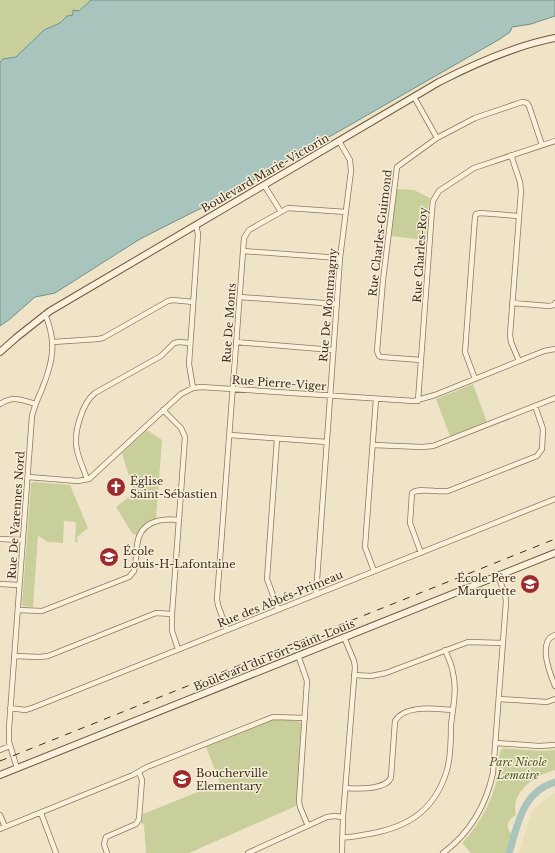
<svg xmlns="http://www.w3.org/2000/svg" width="555" height="853" font-family="'Libre Baskerville',serif">
<style>
.farmland{fill:#e6deb5}
.green{fill:#c9cf9b}
.water{fill:#a9c4bc;stroke:#6f938a}
.lines{fill:none;stroke-linecap:round;stroke-linejoin:round}
.river{stroke:#a9c4bc;stroke-width:7}
.street-casing{stroke:#8d765c;stroke-width:6}
.secondary-casing{stroke:#6f573f;stroke-width:8}
.street{stroke:#faf1dc;stroke-width:4.5}
.secondary{stroke:#faf1dc;stroke-width:6}
.rail{stroke:#3d2e20;stroke-width:1;stroke-dasharray:7 7;stroke-linecap:butt}
.labels{text-anchor:middle;stroke-width:3;stroke-linejoin:round;paint-order:stroke}
.street-label{font-size:11px;fill:#3d2e20;stroke:#f7eed8}
.poi-label{font-size:11px;fill:#3d2e20;stroke:#f7eed8;text-anchor:start}
.park-label{font-size:11px;font-style:italic;fill:#4d5a26;stroke:#f7eed8}
</style>
<rect width="100%" height="100%" fill="#f0e4c8"/>
<!-- farmland -->
<path class="farmland" d="M555 793V853H519L530 816 540 803Z"/>
<!-- green -->
<path class="green" d="M0 0H91L73 15 67 16 60 23 44 30 16 57 3 59 0 62Z
M397 189 414 190 430 198 428 208 425 240 391 236Z
M473 384 487 422 450 436 436 399Z
M147 430 162 440 156 518 143 525 136 535 132 533 116 507 134 493 122 453Z
M34 482 70 485 88 528 77 537 78 542H75L76 522 64 521 63 543 48 542 38 536 33 607 23 606 22 605 31 483Z
M275 719 299 721 301 724 296 806 189 853H146L144 825 141 823 143 814 220 783 206 747Z
M503 748 541 751 555 750V770C535 775 510 792 516 815 507 820 505 827 512 835L507 853H471L462 843C480 824 493 800 498 775 499 767 497 753 503 748Z"/>
<!-- water -->
<path class="water" d="M91 0H555V16L531 24 512 27 510 32 500 39 233 192 140 239 55 293 35 297 10 319 0 326V62L3 59 16 57 44 30 60 23 67 16 73 15V10L79 11Z"/>
<g class="lines">
<!-- river -->
<path class="river" d="M509 853C518 824 522 792 555 782"/>
<defs>
<path id="street" d="M414 97 437 138
M511 155 520 182 521 191 510 335 511 342 519 361
M264 185 281 212
M243 251 340 258
M240 297 337 304
M512 303 549 306 554 305 555 303
M53 342 98 339 103 338 168 301 173 300 193 302
M236 342 333 350
M421 360 381 357 379 356 377 351 383 280 397 167 437 138 475 118 522 102 527 103 529 106 542 145
M475 379 465 352 475 217 476 214 480 213 519 216
M193 388 189 364 198 234 196 225
M418 401 432 210 433 201 439 191 474 168 555 141
M0 404C14 395 21 400 36 404
M163 410 181 428 185 437 172 614V631L178 649
M230 435 327 442
M277 439 267 579 278 609
M373 445 422 447 433 446 555 398
M28 477 78 481 89 479 181 394 193 388 201 387 414 401 435 395 544 351 555 349
M87 479C84 470 79 460 77 450 73 434 82 403 95 393L161 356 174 343 179 342 190 343
M0 539 23 540
M421 553 410 523 412 493C419 487 438 493 448 491L537 456 542 449 543 429 535 406
M374 571 365 547 376 399
M0 584 19 585
M316 594 340 258 351 171 350 160 339 141
M18 610 42 611 129 577 134 571C136 563 136 554 137 546 139 522 159 518 179 520
M227 630 218 605 217 599 244 238 249 230 288 208 346 212
M555 635C537 641 550 674 555 686
M298 655 307 681 299 801 300 807 308 826
M14 656 40 657 48 656 156 613 172 614
M354 675 371 676 386 673 468 642 503 643
M499 699 547 702 555 699
M10 708 25 710 32 708 555 499
M496 743 539 746 555 745
M0 750 10 746
M17 768 9 742V728L32 416C34 407 38 398 42 389 53 362 57 342 45 314
M346 788C358 789 387 790 391 777L395 721C405 704 436 709 452 710
M41 813 56 853
M0 815 5 827
M0 829 133 775 147 767 273 717 305 718
M342 837C351 838 360 835 369 834 409 827 435 810 447 770 451 756 451 739 451 725 453 708 457 689 453 673 452 665 448 657 445 650
M107 853 104 844 106 837 136 824 139 819 142 780 139 772
M248 853 327 817 334 816 343 817
M342 853 343 817 355 667 354 661 344 637
M443 853C470 833 486 805 493 773L506 602 505 594 498 576"/>
<path id="secondary" d="M0 352 17 337 50 311 439 82C476 63 514 46 555 38
M0 775 555 553"/>
</defs>
<!-- street casing -->
<use href="#street" class="street-casing"/>
<!-- secondary casing -->
<use href="#secondary" class="secondary-casing"/>
<!-- street -->
<use href="#street" class="street"/>
<!-- secondary -->
<use href="#secondary" class="secondary"/>
<!-- rail -->
<path class="rail" d="M0 761 555 539"/>
</g>
<!-- icons -->
<defs>
<symbol id="church-disc" viewBox="-11 -11 22 22"><circle r="9.5" fill="#9e2a2b" stroke="#f7eed8"/><path d="M-1.2-6h2.4v3.5h3.3v2.4h-3.3V6h-2.4V-.1h-3.3v-2.4h3.3Z" fill="#fff"/></symbol>
<symbol id="school-disc" viewBox="-11 -11 22 22"><circle r="9.5" fill="#9e2a2b" stroke="#f7eed8"/><path d="M0-5L7-2L0 1L-7-2ZM-4 1L0 2.5L4 1V4Q0 6-4 4Z" fill="#fff"/></symbol>
</defs>
<g fill-rule="evenodd">
<use href="#church-disc" x="105" y="476" width="22" height="22"/>
<use href="#school-disc" x="98" y="546" width="22" height="22"/>
<use href="#school-disc" x="519" y="573" width="22" height="22"/>
<use href="#school-disc" x="171" y="768" width="22" height="22"/>
</g>
<g class="labels">
<!-- street labels -->
<g class="street-label">
<text transform="translate(265 173) rotate(-30)" y="4">Boulevard Marie-Victorin</text>
<text transform="translate(380 233) rotate(-83)" y="4">Rue Charles-Guimond</text>
<text transform="translate(420 255) rotate(-86)" y="4">Rue Charles-Roy</text>
<text transform="translate(328 305) rotate(-85)" y="4">Rue De Montmagny</text>
<text transform="translate(229 323) rotate(-86)" y="4">Rue De Monts</text>
<text transform="translate(279 383) rotate(4)" y="4">Rue Pierre-Viger</text>
<text transform="translate(16 515) rotate(-86)" y="4">Rue De Varennes Nord</text>
<text transform="translate(280 599) rotate(-22)" y="4">Rue des Abbés-Primeau</text>
<text transform="translate(274 655) rotate(-22)" y="4">Boulevard du Fort-Saint-Louis</text>
</g>
<!-- poi labels -->
<g class="poi-label">
<text x="130" y="485">Église<tspan x="130" dy="13">Saint-Sébastien</tspan></text>
<text x="123" y="555">École<tspan x="123" dy="13">Louis-H-Lafontaine</tspan></text>
<text x="516" y="582" text-anchor="end">École Père<tspan x="516" dy="13">Marquette</tspan></text>
<text x="196" y="777">Boucherville<tspan x="196" dy="13">Elementary</tspan></text>
</g>
<!-- park labels -->
<g class="park-label">
<text x="518" y="766">Parc Nicole<tspan x="518" dy="13">Lemaire</tspan></text>
</g>
</g>
</svg>
